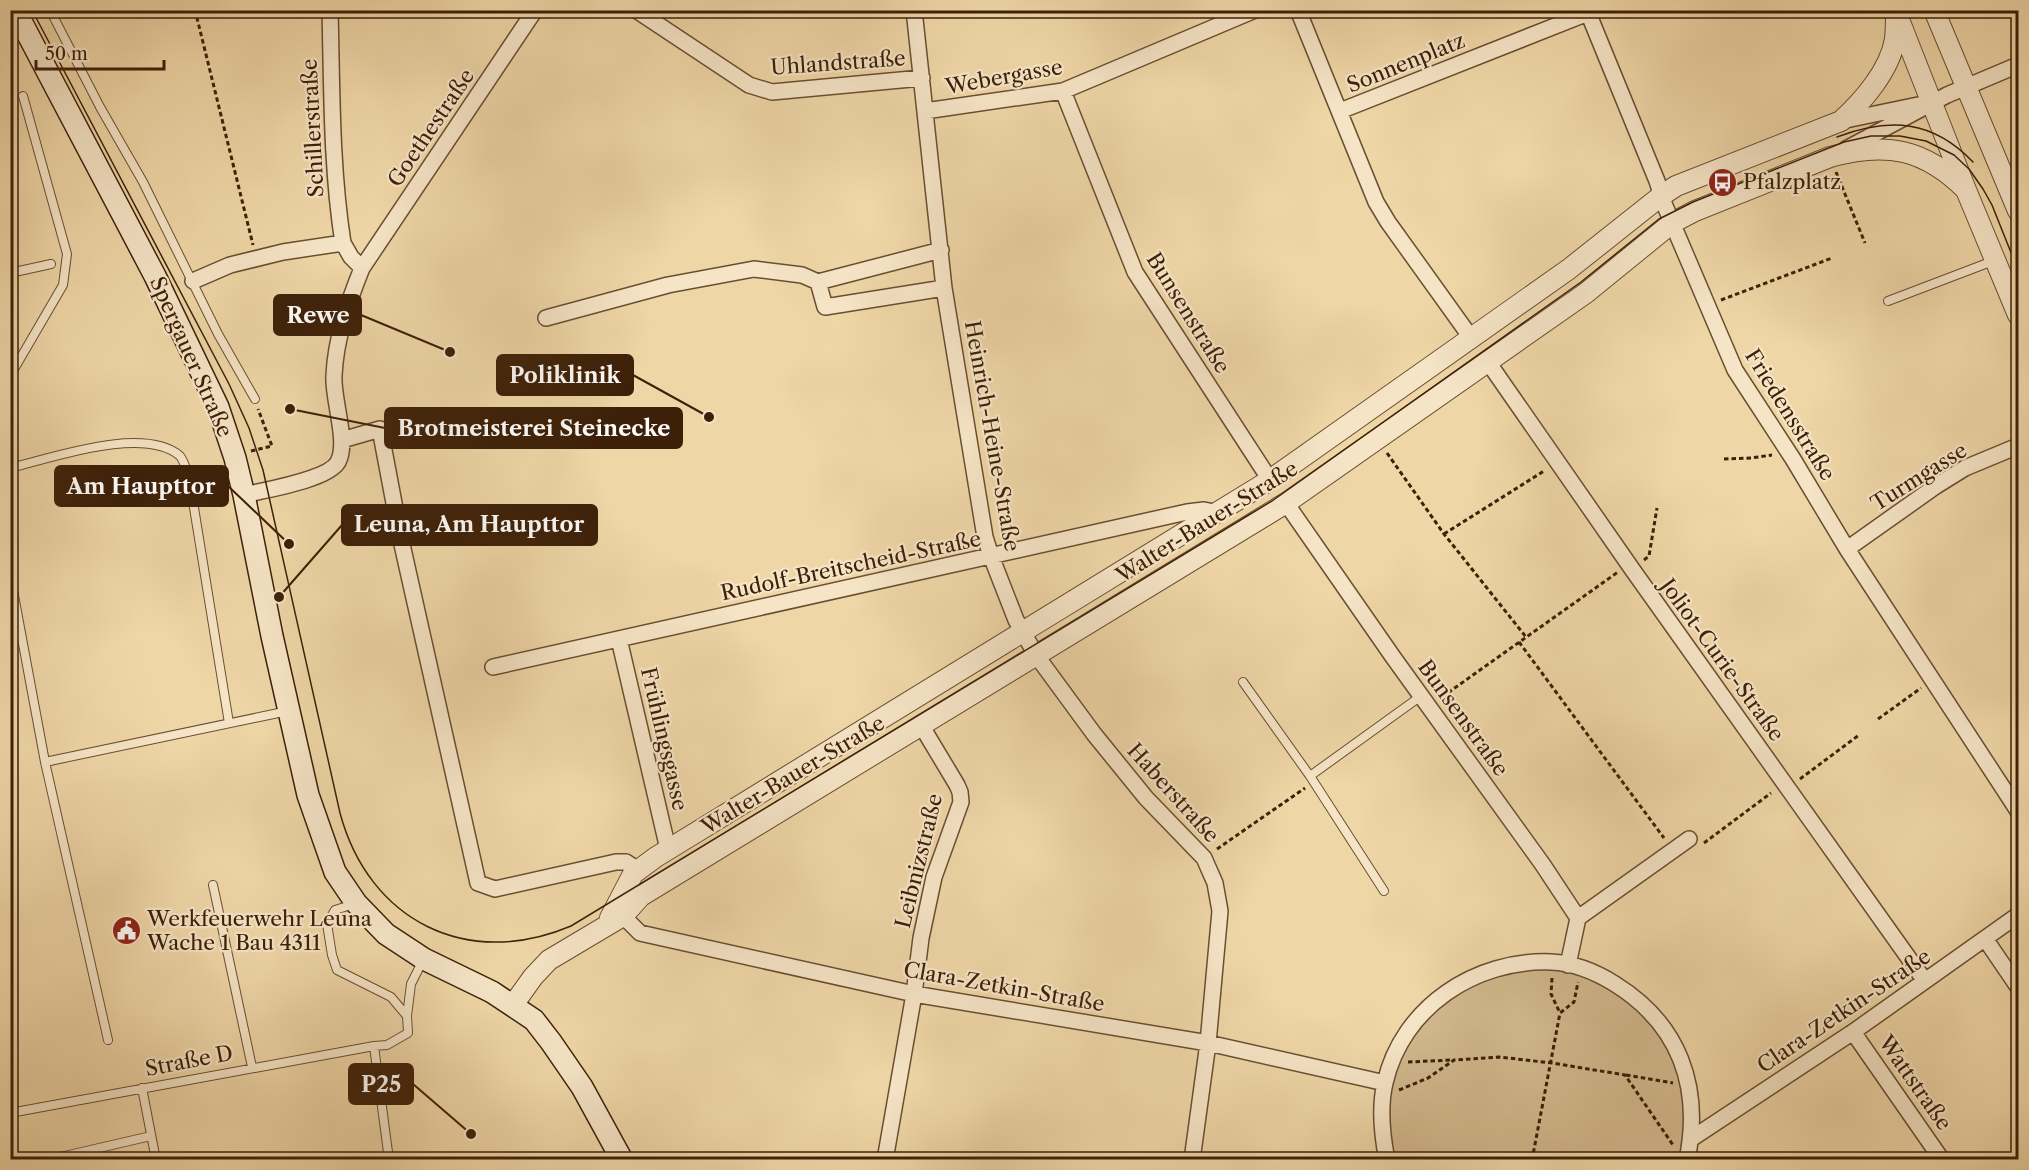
<svg xmlns="http://www.w3.org/2000/svg" width="2029" height="1170" font-family="'Libre Caslon Text',serif">
<style>
.green{fill:#d1b78c;stroke:#876c4a;stroke-width:1.5}
.lines{fill:none;stroke-linecap:round;stroke-linejoin:round}
.service-casing{stroke:#6a4e30;stroke-width:10}
.minor-casing{stroke:#6a4e30;stroke-width:18}
.tertiary-casing{stroke:#6a4e30;stroke-width:22}
.secondary-casing{stroke:#3d2008;stroke-width:24}
.path{stroke:#3d2008;stroke-width:3;stroke-dasharray:4.5 3;stroke-linecap:butt}
.service{stroke:#f5e4c6;stroke-width:8}
.minor{stroke:#f5e4c6;stroke-width:15}
.tertiary{stroke:#f5e4c6;stroke-width:20}
.secondary{stroke:#f5e4c6;stroke-width:21}
.tram{stroke:#3d2008;stroke-width:1.5}
.labels{text-anchor:middle;stroke-width:4.5;stroke-linejoin:round;paint-order:stroke}
.street-label{font-size:21px;fill:#3d2008;stroke:#f5e4c6}
.poi-label{font-size:21px;fill:#3d2008;stroke:#f5e4c6;text-anchor:start}
.leader{fill:none;stroke:#3d2008;stroke-width:2}
.callout-dot{fill:#3d2008;stroke:#f5e4c6;stroke-width:2}
.callout{fill:#3d2008;stroke:#3d2008;stroke-width:2}
.callout-label{font-size:22px;text-anchor:middle;font-weight:bold;fill:#fff}
</style>
<rect width="100%" height="100%" fill="#efd6a7"/>
<filter id="stains"><feTurbulence type="fractalNoise" baseFrequency=".00333" numOctaves="4"/><feColorMatrix values="0 0 0 0 .2 0 0 0 0 .09 0 0 0 0 .02 0 0 0 .5 -.17"/></filter>
<radialGradient id="worn" r=".72"><stop offset=".6" stop-color="#630" stop-opacity="0"/><stop offset="1" stop-color="#630" stop-opacity=".3"/></radialGradient>
<!-- green -->
<path class="green" d="M1553 962 1635 996 1684 1065 1687 1159 1387 1160 1384 1089 1413 1023 1485 971Z"/>
<g class="lines">
<defs>
<path id="service" d="M50 10 100 107 143 182 218 334 255 399
M10 273 51 264
M1888 301 1993 261
M10 376 63 285 67 254 23 96
M10 468C52 458 144 425 180 456 184 461 187 471 189 477L229 723
M10 574 45 762 108 1040
M1243 682 1310 776 1421 696
M45 762 288 711
M1310 776 1384 891
M213 885 252 1067
M354 904 335 910 327 924 332 955 337 970 391 997 407 1016
M142 1088 156 1160
M10 1113 374 1046
M47 1160 151 1136
M389 1160 374 1046 387 1045 408 1033 407 1016 411 984 423 960"/>
<path id="minor" d="M330 10C332 88 331 167 343 243
M636 10 749 85 772 92 922 78
M914 10 944 288 985 537 991 556 1016 620 1036 655 1094 734 1146 798 1204 858 1215 883 1220 911 1208 1043 1192 1160
M1298 10 1376 202 1388 222 1472 339
M1587 10 1657 181 1665 206 1735 370 1793 459 1847 549 2018 811
M1063 91 1135 272 1270 480
M925 111 1063 91 1255 10
M1340 111 1588 13
M1841 121 1918 105
M1846 149 1947 95 2018 65
M362 268 535 10
M193 281 230 265 283 252 343 243 351 257 362 268C348 303 336 337 334 375 332 398 349 442 338 462 328 480 264 490 244 495
M818 282 941 250
M546 318 668 285 754 269 802 275 818 282 825 307 944 288
M1488 362 1632 569 1925 981
M342 440 380 429 401 540 478 883 495 889 616 862H626L638 870
M1286 503 1393 657 1543 865 1578 918 1568 965
M1847 549 1936 486 1965 468 2018 446
M619 639 668 849
M493 667 1187 512 1204 510 1219 513
M623 916 640 933 914 994 1208 1043 1385 1083
M1578 918 1689 839
M1986 940 2018 987
M1853 1032 1942 1160
M1691 1139 1853 1032 2018 915
M885 1160 914 994 921 938 934 877 961 802 960 792 957 785 921 725
M1387 1160C1382 1135 1379 1108 1385 1083 1402 1007 1476 959 1551 962 1573 963 1596 972 1615 984 1679 1024 1702 1086 1687 1160
M2015 1160 2018 1157"/>
<path id="tertiary" d="M1934 10 2018 211
M1898 17 1966 190 2018 315
M610 918 633 874 656 857 1270 480 1569 269 1661 196 1676 186 1841 121C1863 101 1890 70 1895 39 1896 30 1896 20 1896 11
M513 1005 533 977 549 960 623 916 641 896 1286 503 1586 293 1672 223 1695 211 1830 157C1886 141 1925 149 1966 190"/>
<path id="secondary" d="M15 10 155 276 218 407 235 458 244 495 272 636 308 795 335 872 356 903 386 934 424 959 492 992 534 1020 551 1042 582 1087 622 1160"/>
</defs>
<!-- service casing -->
<use href="#service" class="service-casing"/>
<!-- minor casing -->
<use href="#minor" class="minor-casing"/>
<!-- tertiary casing -->
<use href="#tertiary" class="tertiary-casing"/>
<!-- secondary casing -->
<use href="#secondary" class="secondary-casing"/>
<!-- path -->
<path class="path" d="M195 10 253 245
M1836 172 1865 243
M1721 300 1832 258
M251 451 272 446 258 409
M1387 453 1444 534 1526 637
M1724 459 1751 458 1772 455
M1444 534 1544 471
M1644 560 1649 556 1657 508
M1519 642 1664 838
M1442 697 1618 572
M1878 719 1921 688
M1800 779 1859 735
M1704 843 1771 793
M1217 849 1305 788
M1552 978 1551 994 1560 1013
M1408 1062 1452 1060
M1626 1075 1673 1083
M1399 1090 1428 1078 1454 1060 1499 1057 1552 1063 1625 1075 1673 1145
M1532 1160 1560 1013 1574 1002 1578 982"/>
<!-- service -->
<use href="#service" class="service"/>
<!-- minor -->
<use href="#minor" class="minor"/>
<!-- tertiary -->
<use href="#tertiary" class="tertiary"/>
<!-- secondary -->
<use href="#secondary" class="secondary"/>
<!-- tram -->
<path class="tram" d="M32 10 229 384 249 428 263 470 340 813C369 921 467 970 571 926L1247 516 1272 501 1581 282 1659 219 1693 202 1844 142 1871 136H1900L1926 141 1954 155 1969 169 1983 189 1992 205 2018 270
M1837 137C1890 117 1933 120 1973 162"/>
</g>
<!-- icons -->
<defs>
<symbol id="bus-disc" viewBox="-11 -11 22 22"><circle r="9.5" fill="#8f2418" stroke="#f5e4c6"/><path d="M-5-6H5V4H4V6H2V4H-2V6H-4V4H-5ZM-3.5-4V0h7V-4ZM-3.5 1.2v1.5H-2V1.2ZM2 1.2v1.5H3.5V1.2Z" fill="#fff"/></symbol>
<symbol id="civic-disc" viewBox="-11 -11 22 22"><circle r="9.5" fill="#8f2418" stroke="#f5e4c6"/><path d="M-.6-6.5H3V-4.5H.6V-3L4-1V1h2V6H-6V1h2V-1L-.6-3ZM-1.2 2.5V6h2.4V2.5Z" fill="#fff"/></symbol>
</defs>
<g fill-rule="evenodd">
<use href="#bus-disc" x="1706" y="166" width="33" height="33"/>
<use href="#civic-disc" x="110" y="914" width="33" height="33"/>
</g>
<g class="labels">
<!-- street labels -->
<g class="street-label">
<text transform="translate(838 63) rotate(-4)" y="7">Uhlandstraße</text>
<text transform="translate(1406 63) rotate(-22)" y="7">Sonnenplatz</text>
<text transform="translate(1004 77) rotate(-10)" y="7">Webergasse</text>
<text transform="translate(313 128) rotate(-93)" y="7">Schillerstraße</text>
<text transform="translate(431 128) rotate(-56)" y="7">Goethestraße</text>
<text transform="translate(1188 313) rotate(58)" y="7">Bunsenstraße</text>
<text transform="translate(191 357) rotate(66)" y="7">Spergauer Straße</text>
<text transform="translate(1790 415) rotate(58)" y="7">Friedensstraße</text>
<text transform="translate(992 436) rotate(80)" y="7">Heinrich-Heine-Straße</text>
<text transform="translate(1919 477) rotate(-32)" y="7">Turmgasse</text>
<text transform="translate(1207 522) rotate(-32)" y="7">Walter-Bauer-Straße</text>
<text transform="translate(851 566) rotate(-12)" y="7">Rudolf-Breitscheid-Straße</text>
<text transform="translate(1722 660) rotate(54)" y="7">Joliot-Curie-Straße</text>
<text transform="translate(1463 718) rotate(54)" y="7">Bunsenstraße</text>
<text transform="translate(664 739) rotate(77)" y="7">Frühlingsgasse</text>
<text transform="translate(793 775) rotate(-31)" y="7">Walter-Bauer-Straße</text>
<text transform="translate(1173 793) rotate(48)" y="7">Haberstraße</text>
<text transform="translate(919 861) rotate(-76)" y="7">Leibnizstraße</text>
<text transform="translate(1004 987) rotate(10)" y="7">Clara-Zetkin-Straße</text>
<text transform="translate(1844 1011) rotate(-34)" y="7">Clara-Zetkin-Straße</text>
<text transform="translate(189 1061) rotate(-11)" y="7">Straße D</text>
<text transform="translate(1915 1083) rotate(55)" y="7">Wattstraße</text>
</g>
<!-- poi labels -->
<g class="poi-label">
<text x="1743" y="189">Pfalzplatz</text>
<text x="147" y="926">Werkfeuerwehr Leuna<tspan x="147" dy="24">Wache 1 Bau 4311</tspan></text>
</g>
</g>
<!-- callouts -->
<path class="leader" d="M450 352L361 315M709 417L633 375M290 409L385 428M289 544L228 486M279 597L342 525M471 1134L413 1084"/>
<g class="callout-dot">
<circle cx="450" cy="352" r="6"/>
<circle cx="709" cy="417" r="6"/>
<circle cx="290" cy="409" r="6"/>
<circle cx="289" cy="544" r="6"/>
<circle cx="279" cy="597" r="6"/>
<circle cx="471" cy="1134" r="6"/>
</g>
<g class="callout">
<rect x="274" y="295" width="87" height="40" rx="6"/>
<rect x="497" y="355" width="136" height="40" rx="6"/>
<rect x="385" y="408" width="297" height="40" rx="6"/>
<rect x="55" y="466" width="173" height="40" rx="6"/>
<rect x="342" y="505" width="255" height="40" rx="6"/>
<rect x="349" y="1064" width="64" height="40" rx="6"/>
</g>
<g class="callout-label">
<text x="318" y="323">Rewe</text>
<text x="565" y="383">Poliklinik</text>
<text x="534" y="436">Brotmeisterei Steinecke</text>
<text x="141" y="494">Am Haupttor</text>
<text x="469" y="532">Leuna, Am Haupttor</text>
<text x="381" y="1092">P25</text>
</g>
<!-- margin -->
<rect width="2029" height="1170" fill="none" stroke="#efd6a7" stroke-width="36"/>
<rect x="12" y="12" width="2005" height="1146" fill="none" stroke="#3d2008" stroke-width="3"/>
<rect x="18" y="18" width="1993" height="1134" fill="none" stroke="#3d2008" stroke-width="1.5"/>
<!-- scale -->
<path d="M36 60v9h128v-9" fill="none" stroke="#3d2008" stroke-width="3"/>
<text x="45" y="60" font-size="18" fill="#3d2008" stroke="#f5e4c6" stroke-width="4.5" paint-order="stroke">50 m</text>
<rect width="100%" height="100%" filter="url(#stains)"/>
<rect width="100%" height="100%" fill="url(#worn)"/>
</svg>
